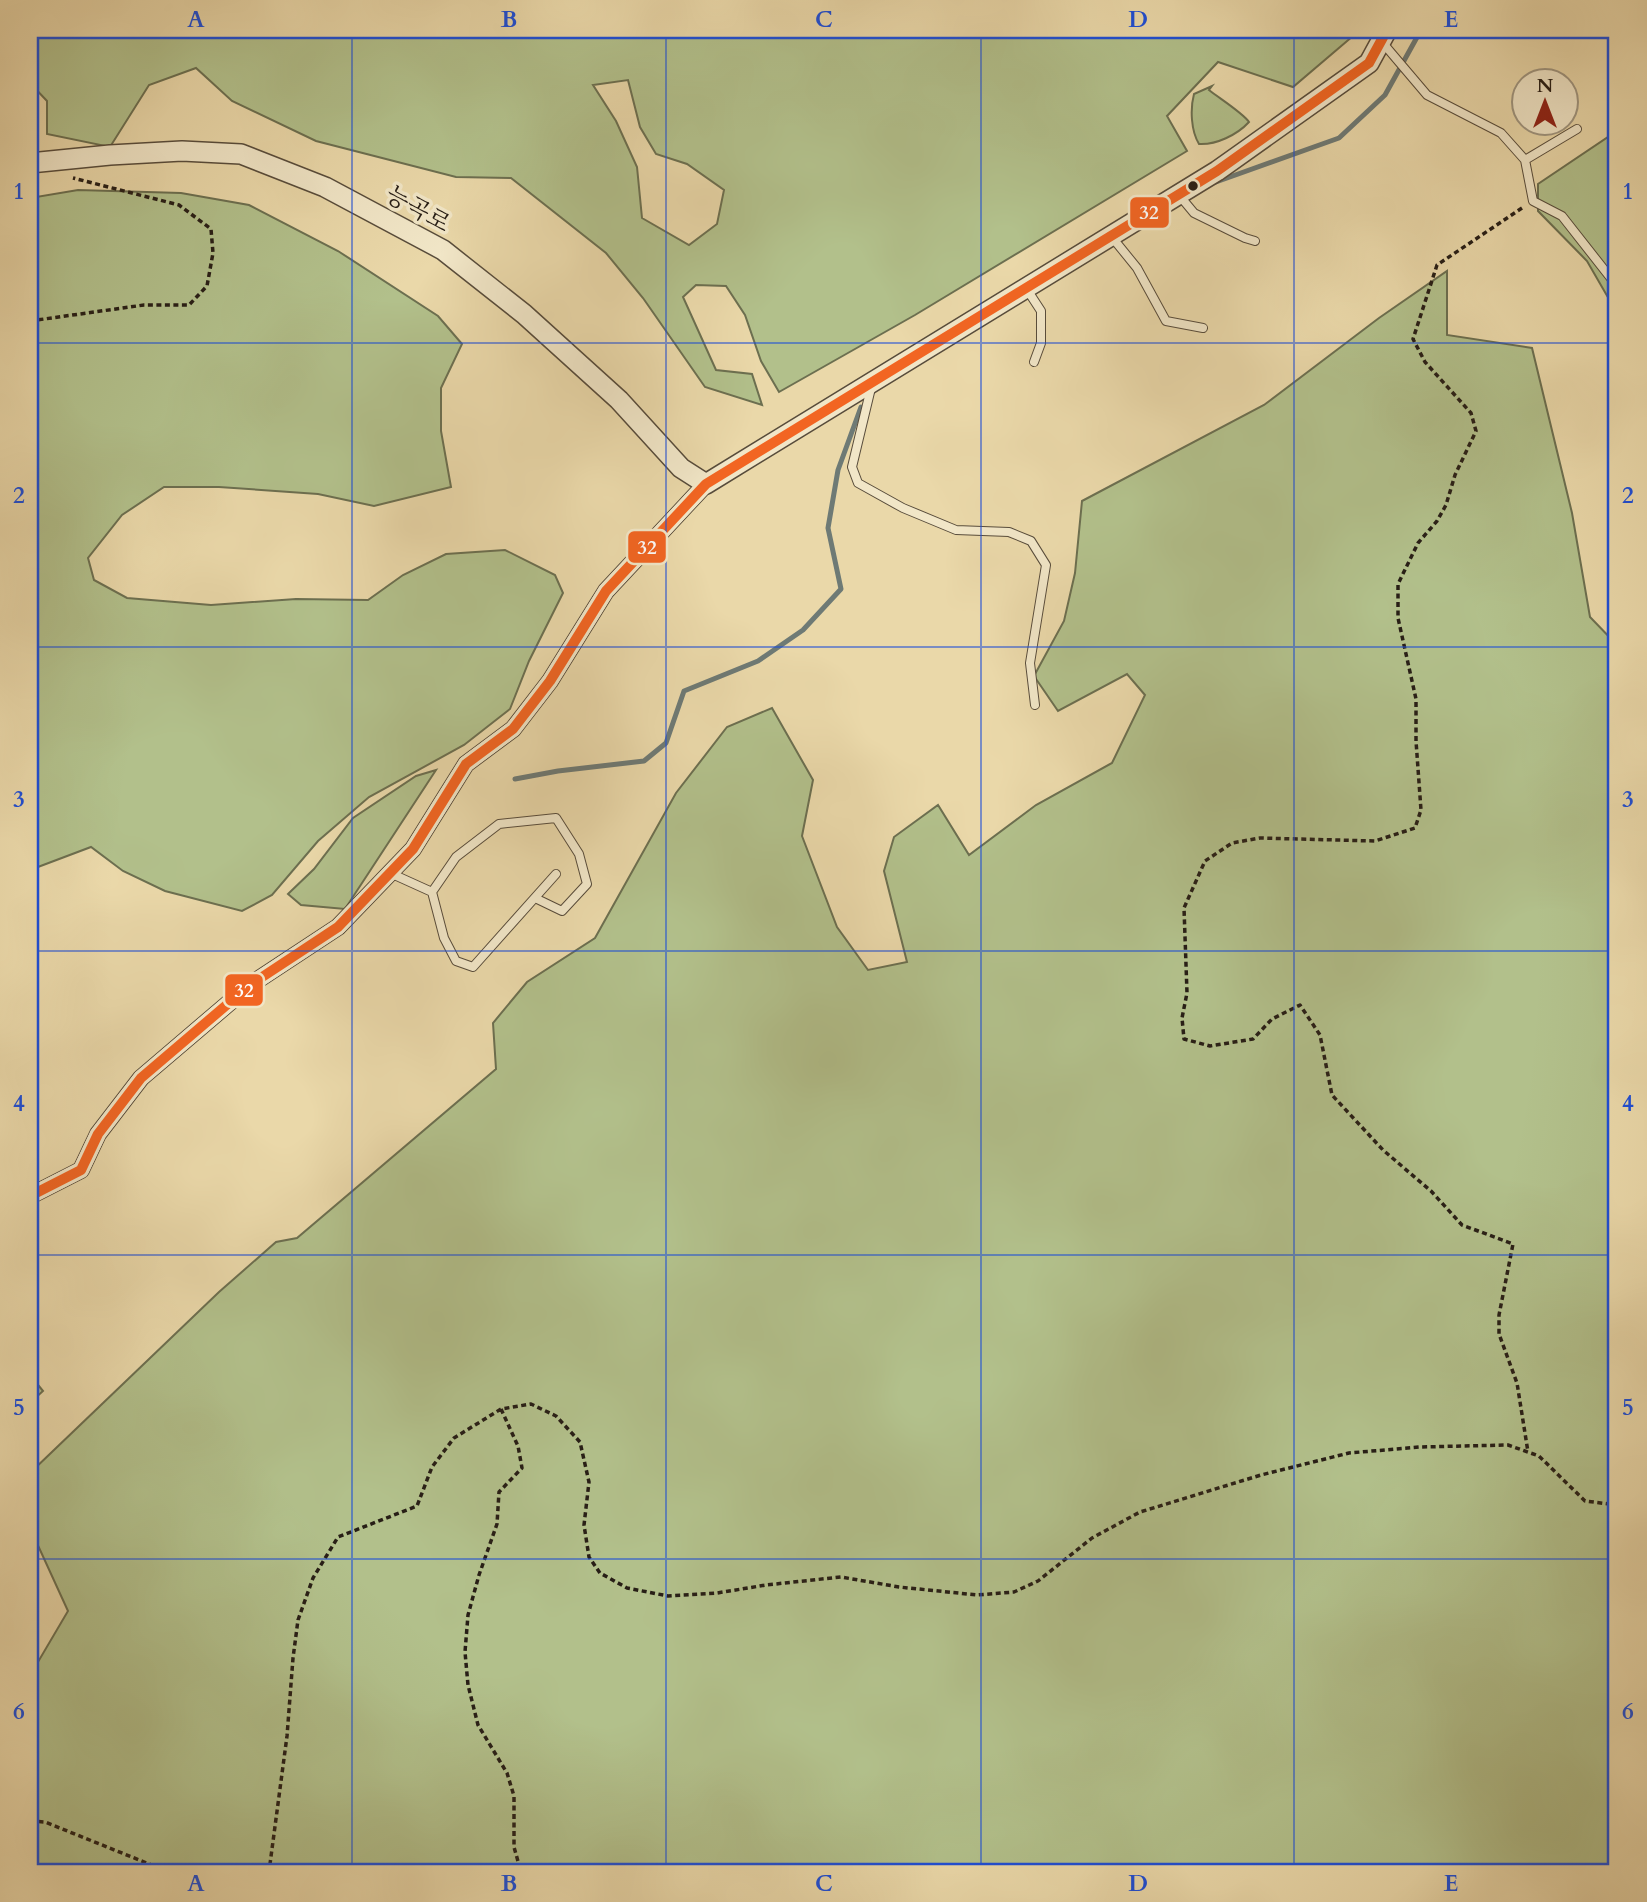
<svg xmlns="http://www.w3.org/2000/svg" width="1647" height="1902" font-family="Cardo,'Noto Serif KR',serif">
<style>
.green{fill:#b2c08b;stroke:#6c6f50;stroke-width:2;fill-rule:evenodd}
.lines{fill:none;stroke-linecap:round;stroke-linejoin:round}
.stream{stroke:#6e7a75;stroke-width:5}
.service-casing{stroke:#584c3b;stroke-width:10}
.minor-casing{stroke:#584c3b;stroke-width:18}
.tertiary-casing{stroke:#584c3b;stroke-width:22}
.path{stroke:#271e16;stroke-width:3.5;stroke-dasharray:5 3.5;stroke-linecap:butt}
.service{stroke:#f1e6c7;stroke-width:8}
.minor{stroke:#f1e6c7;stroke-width:16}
.tertiary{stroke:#f1e6c7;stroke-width:19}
.bus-1-casing{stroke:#f1e6c7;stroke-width:16}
.bus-1{stroke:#f26522;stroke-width:10}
.grid{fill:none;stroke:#1d4ed8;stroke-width:2;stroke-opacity:0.55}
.bus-dot{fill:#271e16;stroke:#f1e6c7;stroke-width:2.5}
.labels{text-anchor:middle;stroke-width:7;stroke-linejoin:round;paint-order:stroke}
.street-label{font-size:24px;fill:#271e16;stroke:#f1e6c7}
.line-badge{stroke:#f1e6c7;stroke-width:2.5}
.badge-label{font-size:19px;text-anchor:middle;font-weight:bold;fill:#fff}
.neatline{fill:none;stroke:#1d4ed8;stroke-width:2.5}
.grid-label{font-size:23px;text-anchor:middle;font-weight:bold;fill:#1d4ed8}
</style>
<rect width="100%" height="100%" fill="#ead8a9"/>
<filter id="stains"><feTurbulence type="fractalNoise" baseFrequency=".00286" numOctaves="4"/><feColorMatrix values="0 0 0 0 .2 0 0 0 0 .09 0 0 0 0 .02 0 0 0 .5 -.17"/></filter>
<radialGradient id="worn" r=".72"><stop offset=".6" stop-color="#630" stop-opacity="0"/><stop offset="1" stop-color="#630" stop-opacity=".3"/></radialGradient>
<!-- green -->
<path class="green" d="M30 30H1360L1293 87 1218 62 1167 116 1187 151 915 315 779 392 761 361 745 315 726 286 696 285 683 297 716 370 752 374 762 405 705 387 643 298 606 253 511 178 456 177 316 141 232 101 196 68 149 85 110 147 47 134V101L30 83ZM628 80 640 127 656 154 687 164 724 190 717 224 689 245 642 218 637 167 616 121 593 85Z
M1212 86 1209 90C1219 98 1243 113 1249 122 1237 135 1216 145 1199 144 1191 131 1190 109 1194 94Z
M1617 131V313L1587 261 1538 211V184Z
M78 190 181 193 249 205 338 251 438 316 462 344 441 388V431L451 487 374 506 318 494 219 487H164L122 515 88 558 94 580 127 598 211 605 296 599 368 600 403 575 446 554 505 550 555 575 563 593 529 661 510 709 464 745 369 797 318 841 272 895 242 911 165 891 123 871 91 847 30 870V198Z
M1447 271V335L1532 348 1572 513 1590 617 1617 645V1872H30V1646L38 1662 68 1611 30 1528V1473L219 1292 276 1242 297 1238 496 1069 493 1023 527 982 595 938 676 793 727 727 772 708 813 780 802 836 837 927 868 970 907 962 884 871 894 837 938 805 969 855 1036 805 1112 763 1145 695 1127 674 1058 711 1034 676 1064 621 1075 573 1082 501 1264 405 1379 318Z
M436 770 345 909 301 905 288 894 314 869 353 818 416 776Z
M30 1375 43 1391 30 1403Z"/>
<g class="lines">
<!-- stream -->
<path class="stream" d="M1213 183 1339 138 1385 95 1421 30
M515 779 558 771 644 761 666 743 684 691 758 661 803 630 841 589 828 528 838 470 861 407"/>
<defs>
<path id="service" d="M1382 42 1427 95 1501 133 1525 160 1533 201 1562 216 1617 286
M1525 160 1577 129
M1179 195 1194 213 1245 238 1255 241
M1111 236 1137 268 1166 321 1203 328
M1026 288 1041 311V343L1034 362
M871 388 852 467 858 483 903 508 956 530 1009 532 1031 541 1046 565 1030 663 1035 705
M390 873 432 892 444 938 456 961 473 967 556 874
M432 892 456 857 499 824 556 818 579 854 587 884 562 911 535 898"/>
<path id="minor" d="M30 1196 81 1170 98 1134 141 1078 250 985 338 927 413 849 466 764 513 729 550 681 606 591 706 484"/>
<path id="tertiary" d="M30 163 110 155 182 151 241 154 325 187 443 250 524 314 619 400 681 468 706 484 1217 171 1369 63 1387 30"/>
</defs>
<!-- service casing -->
<use href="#service" class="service-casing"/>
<!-- minor casing -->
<use href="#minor" class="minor-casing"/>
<!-- tertiary casing -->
<use href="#tertiary" class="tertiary-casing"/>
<!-- path -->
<path class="path" d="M1522 208 1437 265 1413 339 1425 362 1471 413 1476 431 1455 475 1446 505 1437 521 1418 543 1398 584V618L1416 699V741L1421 810 1415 828 1375 841 1260 838 1232 843 1205 861 1184 908 1187 993 1182 1018 1184 1039 1210 1046 1253 1039 1272 1019 1300 1005 1320 1035 1332 1095 1383 1150 1431 1191 1462 1225 1513 1244 1499 1315V1334L1517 1383 1528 1452
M30 321 144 305H189L207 286 213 253 211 229 179 205 73 178
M501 1409 518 1446 522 1468 499 1492 497 1524 479 1575 468 1615 465 1652 468 1685 478 1725 507 1773 514 1796V1847L521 1872
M30 1821 45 1822 169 1872
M265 1872 270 1864 287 1736 293 1658 298 1620 313 1578 338 1537 417 1506 432 1467 454 1438 501 1409 531 1404 556 1416 580 1442 589 1482 584 1525 589 1557 600 1573 627 1588 668 1596 717 1593 766 1585 841 1577 899 1587 977 1595 1014 1592 1038 1581 1092 1538 1140 1512 1261 1475 1349 1453 1420 1447 1508 1445 1539 1456 1585 1501 1617 1505"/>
<!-- service -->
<use href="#service" class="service"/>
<!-- minor -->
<use href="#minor" class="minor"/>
<!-- tertiary -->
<use href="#tertiary" class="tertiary"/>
<defs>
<path id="bus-1" d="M30 1196 81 1170 98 1134 141 1078 250 985 338 927 413 849 466 764 513 729 550 681 606 591 706 484 1217 171 1369 63 1387 30"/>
</defs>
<!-- bus-1 casing -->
<use href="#bus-1" class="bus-1-casing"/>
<!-- bus-1 -->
<use href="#bus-1" class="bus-1"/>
</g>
<!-- grid -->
<path class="grid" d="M352 30V1872M666 30V1872M981 30V1872M1294 30V1872M30 343H1617M30 647H1617M30 951H1617M30 1255H1617M30 1559H1617"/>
<!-- markers -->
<circle class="bus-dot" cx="1193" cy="186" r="6"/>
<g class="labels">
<!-- street labels -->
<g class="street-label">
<text transform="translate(418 209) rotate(29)" y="8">능곡로</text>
</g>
</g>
<g class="line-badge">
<rect x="1129" y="196" width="41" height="33" rx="7" fill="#f26522"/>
<rect x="627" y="530" width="40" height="34" rx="7" fill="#f26522"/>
<rect x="224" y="973" width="40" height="34" rx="7" fill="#f26522"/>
</g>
<g class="badge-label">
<text x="1149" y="219">32</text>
<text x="647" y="554">32</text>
<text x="244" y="997">32</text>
</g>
<!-- margin -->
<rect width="1647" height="1902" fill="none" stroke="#ead8a9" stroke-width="77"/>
<!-- north arrow -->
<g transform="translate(1545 102)"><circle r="33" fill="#f1e6c7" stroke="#a09680" stroke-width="2"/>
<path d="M0-5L12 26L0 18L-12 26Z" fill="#8f2418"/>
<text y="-10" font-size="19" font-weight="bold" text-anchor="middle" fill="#271e16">N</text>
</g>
<rect x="38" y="38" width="1570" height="1826" class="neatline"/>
<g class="grid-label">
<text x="196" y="27">A</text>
<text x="509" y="27">B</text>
<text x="824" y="27">C</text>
<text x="1138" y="27">D</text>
<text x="1451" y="27">E</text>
<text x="19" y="199">1</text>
<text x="1628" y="199">1</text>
<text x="19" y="503">2</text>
<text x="1628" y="503">2</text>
<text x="19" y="807">3</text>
<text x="1628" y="807">3</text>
<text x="19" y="1111">4</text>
<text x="1628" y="1111">4</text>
<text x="19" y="1415">5</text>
<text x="1628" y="1415">5</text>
<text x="19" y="1719">6</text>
<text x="1628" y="1719">6</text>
<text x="196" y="1891">A</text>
<text x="509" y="1891">B</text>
<text x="824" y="1891">C</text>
<text x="1138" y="1891">D</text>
<text x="1451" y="1891">E</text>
</g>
<rect width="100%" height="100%" filter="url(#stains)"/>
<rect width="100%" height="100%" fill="url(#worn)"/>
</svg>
